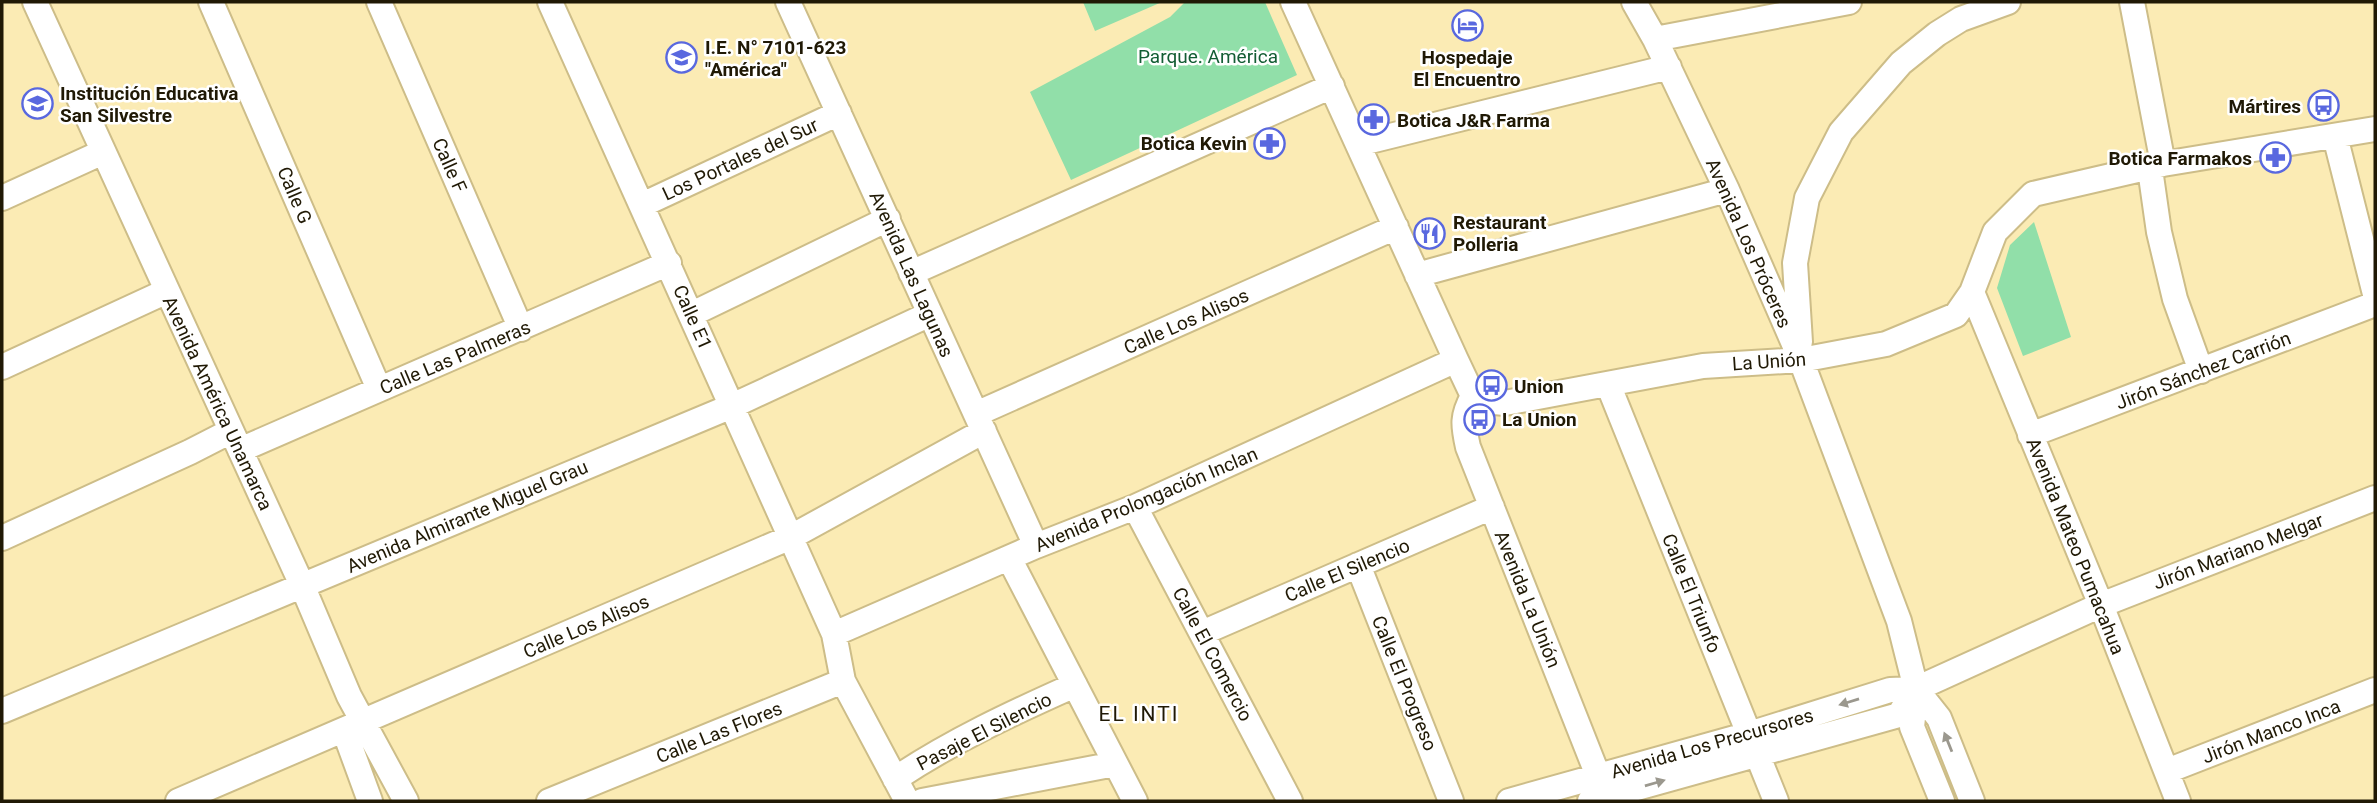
<svg xmlns="http://www.w3.org/2000/svg" width="2377" height="803" font-family="Roboto,sans-serif">
<style>
.green{fill:#91dfa9}
.lines{fill:none;stroke-linecap:round;stroke-linejoin:round}
.minor-casing{stroke:#cdbd88;stroke-width:28}
.minor{stroke:#fff;stroke-width:24}
.oneway{fill:#9b988e}
.labels{text-anchor:middle;stroke-width:5;stroke-linejoin:round;paint-order:stroke}
.poi-label{font-size:19px;font-weight:bold;fill:#201905;stroke:#fff;text-anchor:start}
.park-label{font-size:19px;fill:#135d34;stroke:#fff}
.street-label{font-size:19px;fill:#201905;stroke:#fff}
.neighbourhood-label{font-size:21px;letter-spacing:2px;fill:#201905;stroke:#fff}
</style>
<rect width="100%" height="100%" fill="#fbebb4"/>
<!-- green -->
<path class="green" d="M1083 2H1162L1095 31Z
M1185 2H1265L1297 75 1071 180 1030 92 1170 17Z
M2034 222 2071 337 2023 356 1997 288 2010 245Z"/>
<g class="lines">
<defs>
<path id="minor" d="M35 2 302 585 349 696 406 801
M211 2 379 389
M379 2 521 329
M788 2 1036 546
M1293 2 1456 360 1473 396 1483 401 1505 403 1703 366 1801 360 1886 344 1956 315 1972 292 1995 232 2033 194 2163 164 2375 129
M1634 2 1655 39 1727 190 1801 360 1899 621 1916 689 1912 727 1942 801
M2132 2 2163 164
M1655 39 1849 2
M2335 136 2375 294
M1358 144 1669 67
M2150 169 2159 232 2175 299 2201 371
M2 198 103 152
M642 205 839 113
M911 273 1332 86
M1417 275 1727 190
M1972 292 2101 605 2178 801
M692 314 888 219
M1800 342 1795 263 1807 198 1841 132 1901 63 1937 34 1961 19 2008 2
M2 367 167 291
M1608 384 1776 801
M1473 396C1462 416 1463 425 1468 447L1608 801
M976 414 1396 227
M2030 435 2375 304
M240 450 669 263
M1135 507 1290 801
M2 538 190 452 231 431
M1009 558 1135 801
M1358 565 1451 801
M1202 633 1492 507
M834 634 1036 546 1135 507 1456 360
M843 681 907 801
M1916 689 1939 718 1972 801
M2 711 732 406 930 314
M344 730 370 801
M2167 771 2375 690
M895 779C952 741 1012 713 1075 685
M178 801 791 537 984 431
M549 801 843 681 834 634 550 2
M922 801 1115 764
M1509 801 1749 734 1890 690 1916 689 2101 605 2375 498
M1590 801 1899 715 1915 689"/>
</defs>
<!-- minor casing -->
<use href="#minor" class="minor-casing"/>
<!-- minor -->
<use href="#minor" class="minor"/>
</g>
<!-- one-way arrows -->
<defs><path id="oneway-solid" d="M-6-.8H1V-3.2L6.5 0L1 3.2V.8H-6Z" transform="scale(1.75)"/></defs>
<g class="oneway">
<use href="#oneway-solid" transform="translate(1849 702) rotate(163)"/>
<use href="#oneway-solid" transform="translate(1948 742) rotate(-112)"/>
<use href="#oneway-solid" transform="translate(1655 783) rotate(-16)"/>
</g>
<!-- icons -->
<defs>
<symbol id="hotel-ring" viewBox="-11 -11 22 22"><circle r="9.5" fill="#fff" stroke="#5968df" stroke-width="1.5"/><path d="M-6-4.5h1.5V1H6V5H4.5V3h-9V5H-6ZM-4 0a1.8 1.8 0 1 1 3.6 0ZM.5 0V-2.5h3Q6-2.5 6 0Z" fill="#5968df"/></symbol>
<symbol id="school-ring" viewBox="-11 -11 22 22"><circle r="9.5" fill="#fff" stroke="#5968df" stroke-width="1.5"/><path d="M0-5L7-2L0 1L-7-2ZM-4 1L0 2.5L4 1V4Q0 6-4 4Z" fill="#5968df"/></symbol>
<symbol id="bus-ring" viewBox="-11 -11 22 22"><circle r="9.5" fill="#fff" stroke="#5968df" stroke-width="1.5"/><path d="M-5-6H5V4H4V6H2V4H-2V6H-4V4H-5ZM-3.5-4V0h7V-4ZM-3.5 1.2v1.5H-2V1.2ZM2 1.2v1.5H3.5V1.2Z" fill="#5968df"/></symbol>
<symbol id="pharmacy-ring" viewBox="-11 -11 22 22"><circle r="9.5" fill="#fff" stroke="#5968df" stroke-width="1.5"/><path d="M-2-6h4v4h4v4h-4v4h-4v-4h-4v-4h4Z" fill="#5968df"/></symbol>
<symbol id="restaurant-ring" viewBox="-11 -11 22 22"><circle r="9.5" fill="#fff" stroke="#5968df" stroke-width="1.5"/><path d="M-5-6h1v4h1v-4h1v4h1v-4h1v5L-1.5 .5V6h-2V.5L-5-1ZM5-6V6H3V1.5H1.5Q1.5-4 5-6Z" fill="#5968df"/></symbol>
</defs>
<g fill-rule="evenodd">
<use href="#hotel-ring" x="1450" y="8" width="35" height="35"/>
<use href="#school-ring" x="664" y="40" width="35" height="35"/>
<use href="#school-ring" x="20" y="86" width="35" height="35"/>
<use href="#bus-ring" x="2306" y="88" width="35" height="35"/>
<use href="#pharmacy-ring" x="1356" y="102" width="35" height="35"/>
<use href="#pharmacy-ring" x="1252" y="126" width="35" height="35"/>
<use href="#pharmacy-ring" x="2258" y="140" width="35" height="35"/>
<use href="#restaurant-ring" x="1412" y="216" width="35" height="35"/>
<use href="#bus-ring" x="1474" y="368" width="35" height="35"/>
<use href="#bus-ring" x="1462" y="402" width="35" height="35"/>
</g>
<g class="labels">
<!-- poi labels -->
<g class="poi-label">
<text x="705" y="54">I.E. N° 7101-623<tspan x="705" dy="22">"América"</tspan></text>
<text x="1467" y="64" text-anchor="middle">Hospedaje<tspan x="1467" dy="22">El Encuentro</tspan></text>
<text x="60" y="100">Institución Educativa<tspan x="60" dy="22">San Silvestre</tspan></text>
<text x="2301" y="113" text-anchor="end">Mártires</text>
<text x="1397" y="127">Botica J&amp;R Farma</text>
<text x="1247" y="150" text-anchor="end">Botica Kevin</text>
<text x="2252" y="165" text-anchor="end">Botica Farmakos</text>
<text x="1453" y="229">Restaurant<tspan x="1453" dy="22">Polleria</tspan></text>
<text x="1514" y="393">Union</text>
<text x="1502" y="426">La Union</text>
</g>
<!-- park labels -->
<g class="park-label">
<text x="1208" y="63">Parque. América</text>
</g>
<!-- street labels -->
<g class="street-label">
<text transform="translate(740 159) rotate(-25)" y="7">Los Portales del Sur</text>
<text transform="translate(450 165) rotate(66)" y="7">Calle F</text>
<text transform="translate(295 195) rotate(67)" y="7">Calle G</text>
<text transform="translate(1749 243) rotate(66)" y="7">Avenida Los Próceres</text>
<text transform="translate(912 274) rotate(66)" y="7">Avenida Las Lagunas</text>
<text transform="translate(693 317) rotate(66)" y="7">Calle E1</text>
<text transform="translate(1186 321) rotate(-24)" y="7">Calle Los Alisos</text>
<text transform="translate(455 357) rotate(-23)" y="7">Calle Las Palmeras</text>
<text transform="translate(1769 361) rotate(-4)" y="7">La Unión</text>
<text transform="translate(2203 370) rotate(-21)" y="7">Jirón Sánchez Carrión</text>
<text transform="translate(218 403) rotate(65)" y="7">Avenida América Unamarca</text>
<text transform="translate(1146 499) rotate(-23)" y="7">Avenida Prolongación Inclan</text>
<text transform="translate(467 516) rotate(-23)" y="7">Avenida Almirante Miguel Grau</text>
<text transform="translate(2076 546) rotate(68)" y="7">Avenida Mateo Pumacahua</text>
<text transform="translate(2238 551) rotate(-21)" y="7">Jirón Mariano Melgar</text>
<text transform="translate(1347 570) rotate(-23)" y="7">Calle El Silencio</text>
<text transform="translate(1692 593) rotate(68)" y="7">Calle El Triunfo</text>
<text transform="translate(1528 599) rotate(68)" y="7">Avenida La Unión</text>
<text transform="translate(586 626) rotate(-23)" y="7">Calle Los Alisos</text>
<text transform="translate(1213 654) rotate(62)" y="7">Calle El Comercio</text>
<text transform="translate(1405 683) rotate(68)" y="7">Calle El Progreso</text>
<text transform="translate(984 731) rotate(-27)" y="7">Pasaje El Silencio</text>
<text transform="translate(2271 731) rotate(-21)" y="7">Jirón Manco Inca</text>
<text transform="translate(719 732) rotate(-22)" y="7">Calle Las Flores</text>
<text transform="translate(1712 743) rotate(-16)" y="7">Avenida Los Precursores</text>
</g>
<!-- neighbourhood labels -->
<g class="neighbourhood-label">
<text x="1139" y="721">EL INTI</text>
</g>
</g>
<!-- border -->
<rect width="2377" height="803" fill="none" stroke="#201905" stroke-width="7"/>
</svg>
